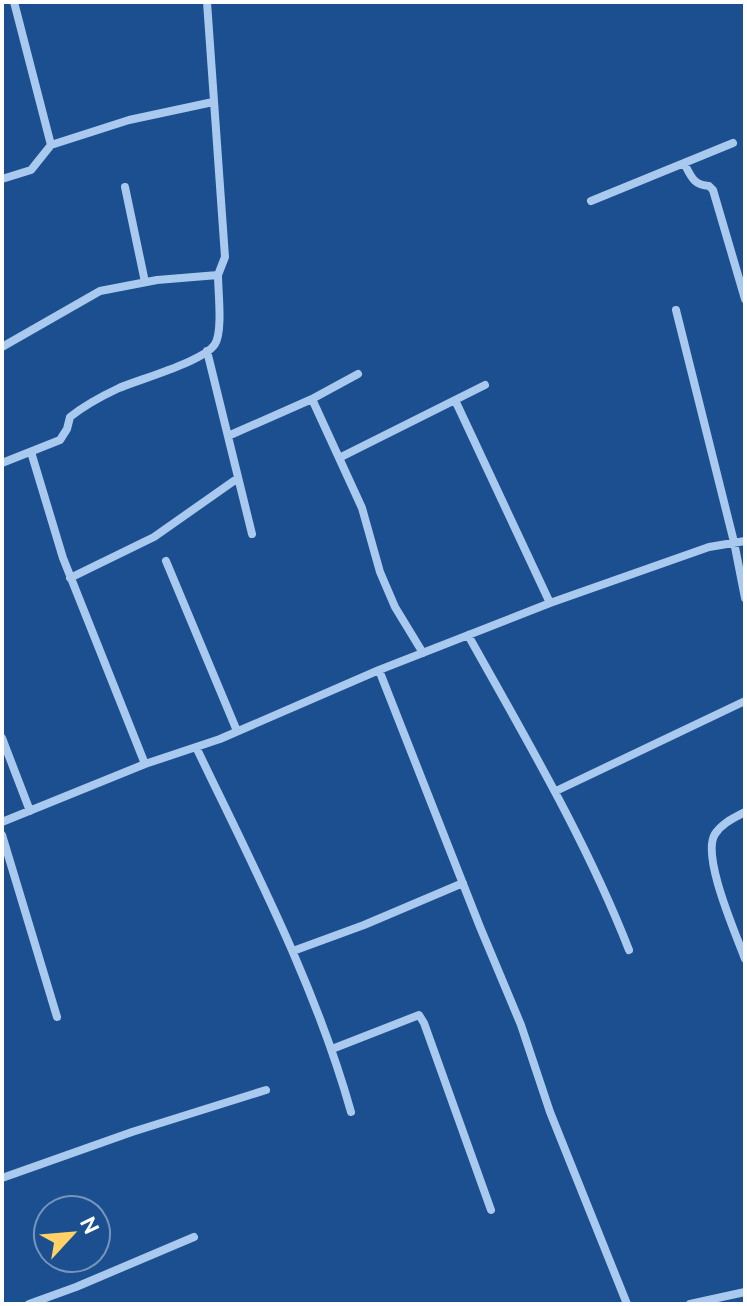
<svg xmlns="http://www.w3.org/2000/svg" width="747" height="1306" font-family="Ubuntu,sans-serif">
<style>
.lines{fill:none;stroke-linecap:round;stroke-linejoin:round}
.minor{stroke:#a9c9ee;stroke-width:8}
</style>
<rect width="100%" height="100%" fill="#1b4f8f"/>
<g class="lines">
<!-- minor -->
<path class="minor" d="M14 2 51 145
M684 163C691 176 693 185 709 186L713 190 745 299
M2 179 31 170 51 145 129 120 213 102
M125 187 145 282
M591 201 733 143
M676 310 734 542 745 598
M2 347 100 291 157 280 218 275 225 257 207 2
M207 351 252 534
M312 399 362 508 380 572 395 607 423 653
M455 400 550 603
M228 436 312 399 358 374
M31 452 63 558 145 764
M339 458 485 385
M2 463 60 440 67 429 70 417C85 405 102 396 119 388 140 379 205 361 215 344 223 331 218 291 218 275
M166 561 237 731
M70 578 154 537 238 478
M468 635C526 739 586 840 629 950
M379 670 480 927 521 1025 550 1112 627 1304
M2 738 30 811
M196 747C253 866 315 984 351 1112
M556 791 745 701
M745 812C734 818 722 823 715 834 701 856 736 934 745 959
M2 822 145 764 220 739 379 670 550 603 709 547 745 541
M2 835 57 1017
M293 951 364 925 463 883
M332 1049 419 1015 424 1023 491 1210
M2 1178 132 1132 266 1090
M29 1304 76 1287 194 1237
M690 1304 745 1292"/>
</g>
<!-- border -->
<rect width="747" height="1306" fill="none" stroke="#ffffff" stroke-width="8"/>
<!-- north arrow -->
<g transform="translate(72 1234) rotate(64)"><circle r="38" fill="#1b4f8f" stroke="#7695bc" stroke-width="2"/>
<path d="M0-6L14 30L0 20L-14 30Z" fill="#ffd166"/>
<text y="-12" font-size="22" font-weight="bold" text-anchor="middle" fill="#ffffff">N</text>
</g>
</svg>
